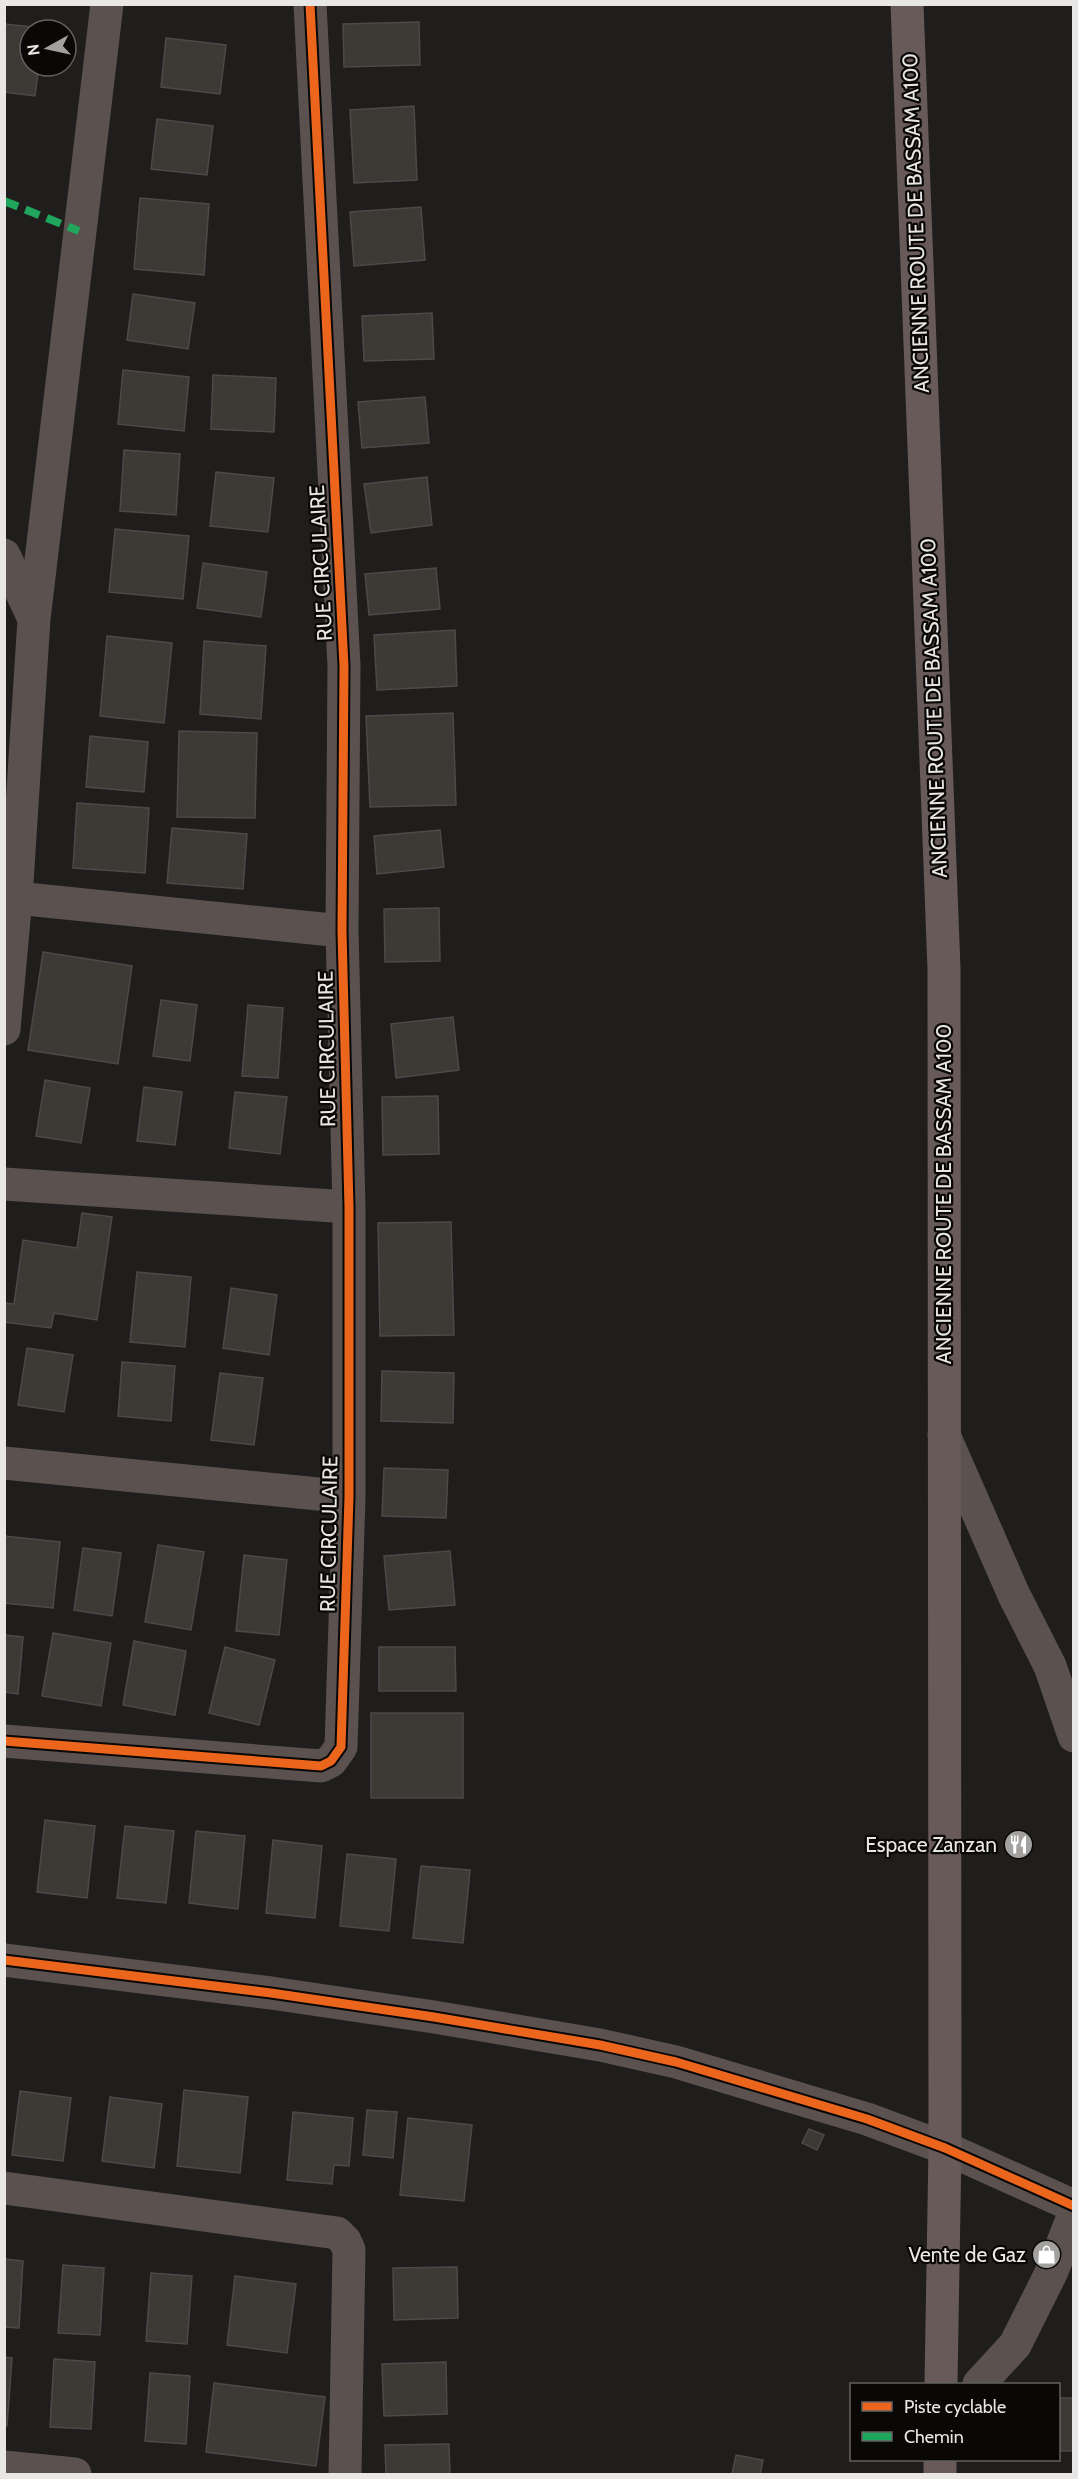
<svg xmlns="http://www.w3.org/2000/svg" width="1078" height="2479" font-family="Cabin,sans-serif">
<style>
.building{fill:#3d3a36;stroke:#4b4a48;stroke-width:1.5}
.lines{fill:none;stroke-linecap:round;stroke-linejoin:round}
.minor{stroke:#5b514f;stroke-width:33}
.major{stroke:#685a58;stroke-width:33}
.quiet{stroke:#20a55d;stroke-width:8;stroke-dasharray:15 8;stroke-linecap:butt}
.cycleway-casing{stroke:#090807;stroke-width:13}
.cycleway{stroke:#eb651d;stroke-width:9}
.labels{text-anchor:middle;stroke-width:4.5;stroke-linejoin:round;paint-order:stroke}
.street-label{font-size:21px;fill:#e9e7e5;stroke:#090807}
.poi-label{font-size:21px;fill:#e9e7e5;stroke:#090807;text-anchor:end}
</style>
<rect width="100%" height="100%" fill="#1f1e1c"/>
<!-- building -->
<path class="building" d="M419 22 420 65 344 67 343 24Z
M4 24 43 28 30 30V66H39L35 96 4 92Z
M166 38 226 45 220 94 161 87Z
M414 106 417 180 354 183 350 110Z
M157 119 213 126 207 175 151 169Z
M140 198 209 204 204 275 134 269Z
M421 207 425 260 354 266 350 212Z
M133 294 195 303 188 349 127 340Z
M432 313 434 359 364 361 362 316Z
M123 370 189 377 184 431 118 424Z
M213 375 276 378 274 432 211 429Z
M425 397 429 443 362 448 358 402Z
M124 450 180 454 176 515 120 511Z
M216 472 274 478 268 532 210 526Z
M427 477 432 525 371 533 364 484Z
M115 529 189 536 183 599 109 592Z
M203 563 267 572 261 617 197 608Z
M436 568 440 609 369 615 365 574Z
M455 630 457 686 377 690 374 635Z
M107 636 172 643 164 723 100 716Z
M204 641 266 646 261 719 200 714Z
M453 713 456 805 370 807 366 716Z
M179 731 257 733 255 818 177 817Z
M90 736 148 742 144 792 86 787Z
M77 803 149 808 145 873 73 868Z
M172 828 247 834 243 889 167 883Z
M440 830 444 867 377 874 374 836Z
M439 908 440 961 385 962 384 909Z
M43 952 132 966 118 1064 28 1050Z
M161 1000 197 1005 190 1061 153 1056Z
M248 1005 283 1008 278 1078 242 1076Z
M453 1017 459 1070 396 1078 391 1024Z
M45 1080 90 1088 81 1143 36 1136Z
M144 1087 182 1092 175 1145 137 1141Z
M235 1092 287 1097 280 1154 229 1148Z
M438 1096 439 1154 383 1155 382 1097Z
M82 1213 112 1217 97 1320 54 1313 51 1328 4 1322V1303L14 1304 23 1240 77 1248Z
M451 1222 454 1335 380 1336 378 1223Z
M137 1272 191 1277 185 1347 130 1342Z
M231 1288 277 1295 269 1355 223 1348Z
M27 1348 73 1355 64 1412 18 1405Z
M122 1362 175 1366 171 1421 118 1416Z
M382 1371 454 1373 453 1423 381 1421Z
M220 1373 263 1378 254 1445 211 1440Z
M384 1468 448 1470 446 1518 382 1516Z
M4 1536 60 1542 53 1608 4 1603Z
M158 1545 204 1552 191 1630 145 1622Z
M83 1548 121 1553 112 1616 74 1610Z
M450 1551 455 1605 389 1610 384 1556Z
M244 1555 287 1560 279 1635 236 1631Z
M53 1633 111 1643 101 1706 42 1696Z
M4 1635 23 1637 18 1694 4 1692Z
M134 1641 186 1651 175 1715 123 1705Z
M225 1647 275 1660 259 1725 209 1713Z
M379 1647H455L456 1691H379Z
M371 1713H463V1798H371Z
M45 1820 95 1826 87 1898 37 1892Z
M125 1826 174 1831 166 1903 117 1898Z
M196 1831 245 1836 238 1909 189 1903Z
M273 1840 322 1846 315 1918 266 1913Z
M347 1854 396 1859 389 1931 340 1926Z
M421 1866 470 1870 463 1943 413 1938Z
M184 2090 248 2097 240 2173 177 2166Z
M20 2091 71 2098 63 2161 12 2155Z
M110 2097 162 2104 154 2168 102 2161Z
M367 2110 397 2112 393 2158 363 2155Z
M293 2112 353 2118 349 2166 334 2165 332 2184 287 2180Z
M408 2118 472 2125 464 2201 400 2195Z
M809 2129 824 2135 817 2150 802 2143Z
M4 2259 23 2261 19 2328 4 2327Z
M63 2265 104 2268 100 2335 58 2333Z
M457 2267 458 2318 394 2320 393 2268Z
M151 2273 192 2276 187 2344 146 2341Z
M235 2276 296 2284 287 2353 227 2345Z
M4 2357 12 2358 7 2426H4Z
M54 2359 95 2362 91 2429 50 2427Z
M446 2362 447 2414 384 2416 382 2364Z
M150 2373 190 2376 186 2444 145 2441Z
M214 2383 325 2397 316 2466 206 2452Z
M1058 2398H1074V2451H1058Z
M449 2444 450 2474H386L385 2445Z
M736 2455 763 2460 760 2474H732Z"/>
<g class="lines">
<!-- minor -->
<path class="minor" d="M4 555 34 619
M16 898 342 931
M4 1029 16 898 34 619 107 4
M4 1184 349 1207
M944 1435 1014 1595 1050 1666 1074 1736
M4 1463 349 1497
M4 1741 321 1766 331 1761 341 1747 349 1497V1207L342 931 344 666 310 4
M4 1960 271 1993 434 2017 600 2045 676 2062 867 2119 945 2148 1074 2206
M4 2188 337 2233 345 2241 349 2250 345 2474
M979 2384 1015 2345 1052 2271 1074 2214
M4 2467 75 2474"/>
<!-- major -->
<path class="major" d="M907 4 944 969 945 2148 941 2384
M940 2460V2474"/>
<!-- quiet -->
<path class="quiet" d="M4 201 79 231"/>
<defs>
<path id="cycleway" d="M4 1741 321 1766 331 1761 341 1747 349 1497V1207L342 931 344 666 310 4
M4 1960 271 1993 434 2017 600 2045 676 2062 867 2119 945 2148 1074 2206"/>
</defs>
<!-- cycleway casing -->
<use href="#cycleway" class="cycleway-casing"/>
<!-- cycleway -->
<use href="#cycleway" class="cycleway"/>
</g>
<!-- icons -->
<defs>
<symbol id="restaurant-disc" viewBox="-11 -11 22 22"><circle r="9.5" fill="#a2a19f" stroke="#090807"/><path d="M-5-6h1v4h1v-4h1v4h1v-4h1v5L-1.5 .5V6h-2V.5L-5-1ZM5-6V6H3V1.5H1.5Q1.5-4 5-6Z" fill="#fff"/></symbol>
<symbol id="shop-disc" viewBox="-11 -11 22 22"><circle r="9.5" fill="#a2a19f" stroke="#090807"/><path d="M-5-2.5h2.3a2.7 3.5 0 0 1 5.4 0H5L5.5 6h-11ZM-1.5-2.5h3a1.5 2.3 0 0 0-3 0Z" fill="#fff"/></symbol>
</defs>
<g fill-rule="evenodd">
<use href="#restaurant-disc" x="1002" y="1828" width="33" height="33"/>
<use href="#shop-disc" x="1030" y="2238" width="33" height="33"/>
</g>
<g class="labels">
<!-- street labels -->
<g class="street-label">
<text transform="translate(916 223) rotate(-92)" y="7">ANCIENNE ROUTE DE BASSAM A100</text>
<text transform="translate(321 563) rotate(-93)" y="7">RUE CIRCULAIRE</text>
<text transform="translate(934 708) rotate(-92)" y="7">ANCIENNE ROUTE DE BASSAM A100</text>
<text transform="translate(327 1049) rotate(-91)" y="7">RUE CIRCULAIRE</text>
<text transform="translate(944 1194) rotate(-90)" y="7">ANCIENNE ROUTE DE BASSAM A100</text>
<text transform="translate(329 1534) rotate(-89)" y="7">RUE CIRCULAIRE</text>
</g>
<!-- poi labels -->
<g class="poi-label">
<text x="997" y="1852">Espace Zanzan</text>
<text x="1026" y="2262">Vente de Gaz</text>
</g>
</g>
<!-- border -->
<rect width="1078" height="2479" fill="none" stroke="#e9e7e5" stroke-width="12"/>
<!-- legend -->
<rect x="850" y="2383" width="210" height="78" fill="#090807" stroke="#636160" stroke-width="1.5"/>
<rect x="862" y="2402" width="30" height="9" fill="#eb651d" stroke="#636160" stroke-width="1.5"/>
<text x="904" y="2413" font-size="18" fill="#e9e7e5">Piste cyclable</text>
<rect x="862" y="2432" width="30" height="9" fill="#20a55d" stroke="#636160" stroke-width="1.5"/>
<text x="904" y="2443" font-size="18" fill="#e9e7e5">Chemin</text>
<!-- north arrow -->
<g transform="translate(48 48) rotate(262)"><circle r="28" fill="#090807" stroke="#636160" stroke-width="1.5"/>
<path d="M0-4.5L10 22L0 15L-10 22Z" fill="#a2a19f"/>
<text y="-9" font-size="16" font-weight="bold" text-anchor="middle" fill="#e9e7e5">N</text>
</g>
</svg>
